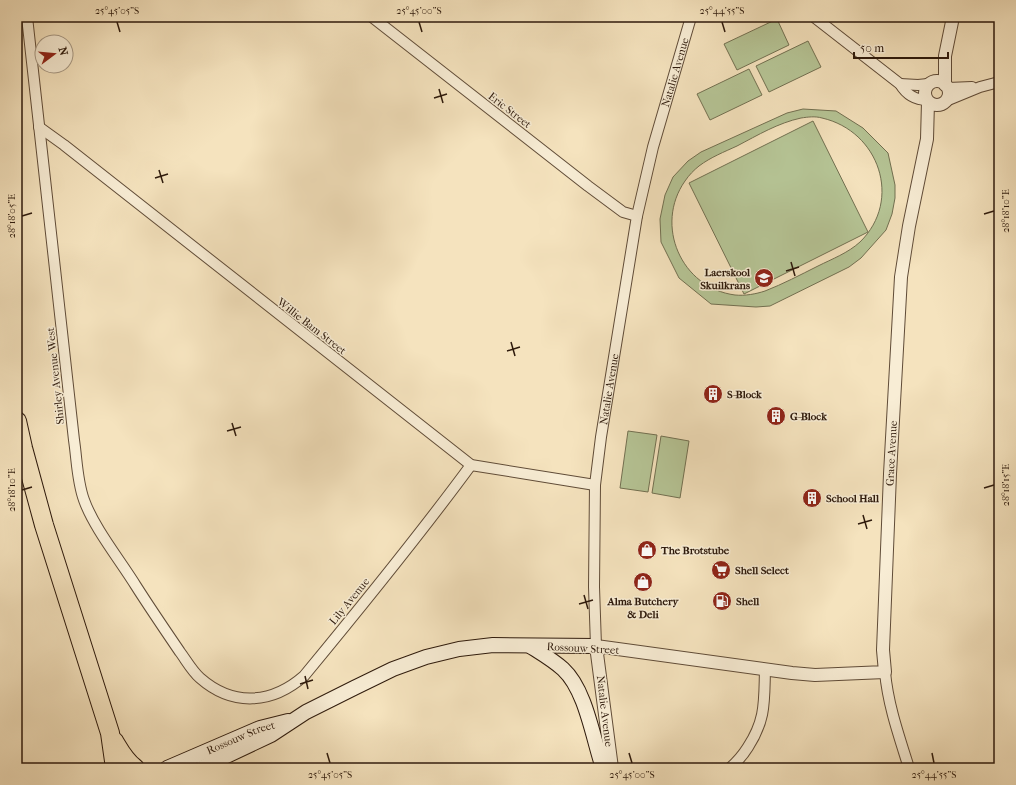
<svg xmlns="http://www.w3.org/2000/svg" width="1016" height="785" font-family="'IM FELL French Canon',serif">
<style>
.grass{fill:#b6c596;stroke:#727051;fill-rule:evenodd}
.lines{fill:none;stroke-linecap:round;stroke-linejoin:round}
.minor-casing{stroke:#604c38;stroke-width:12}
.tertiary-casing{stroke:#604c38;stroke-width:14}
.secondary-casing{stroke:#2e1a0c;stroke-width:16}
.motorway-casing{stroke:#2e1a0c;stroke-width:20}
.minor{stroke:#f8edd5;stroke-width:10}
.tertiary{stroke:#f8edd5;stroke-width:12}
.secondary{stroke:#f8edd5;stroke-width:14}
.motorway{stroke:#f5e3be;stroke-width:18}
.ticks{fill:none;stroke:#2e1a0c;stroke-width:1.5}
.labels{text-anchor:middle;stroke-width:3;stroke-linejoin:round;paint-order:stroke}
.street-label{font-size:11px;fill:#2e1a0c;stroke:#f8edd5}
.poi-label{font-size:11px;font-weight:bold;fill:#2e1a0c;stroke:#f8edd5;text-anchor:start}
.neatline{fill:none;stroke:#2e1a0c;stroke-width:1.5}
.ticks-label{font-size:10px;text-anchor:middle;fill:#2e1a0c}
</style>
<rect width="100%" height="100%" fill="#f5e3be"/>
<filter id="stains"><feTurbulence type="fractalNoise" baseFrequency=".005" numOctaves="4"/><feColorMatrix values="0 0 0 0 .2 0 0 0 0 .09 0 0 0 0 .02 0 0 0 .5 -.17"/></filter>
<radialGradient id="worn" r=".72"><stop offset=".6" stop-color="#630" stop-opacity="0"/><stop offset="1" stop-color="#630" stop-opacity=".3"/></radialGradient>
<!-- grass -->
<path class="grass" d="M777 19 789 45 737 70 724 44Z
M808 41 821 67 769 92 756 66Z
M749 69 762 95 710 120 697 94Z
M803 109 836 111 863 128 888 153 895 185V198L892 214 886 230 861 258 849 267 770 306 756 307 711 304 679 278 661 242 660 219 665 195 673 177 688 161 701 152 787 113ZM801 118C808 117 815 116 822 118 879 131 903 200 860 242 848 253 832 259 818 266 800 275 783 284 765 291 756 294 745 296 735 295 681 288 654 225 685 181 689 175 694 170 699 166 711 157 724 152 737 146 758 135 778 123 801 118Z
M813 121 868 232 744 294 689 183Z
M628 431 657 435 648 492 620 488Z
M661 436 689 441 680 498 652 493Z"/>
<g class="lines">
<defs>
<g id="minor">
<path d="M27 17 74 440C77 460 77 481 84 500 94 528 120 560 136 586 150 608 165 630 180 652 186 660 192 671 200 678 233 707 272 704 304 676 361 607 418 537 471 465"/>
<path d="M372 17 588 186 623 212 637 216"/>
<path d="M814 17 900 84C906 94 914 100 927 100"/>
<path d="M900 84 918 85 928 84"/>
<path d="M948 88 972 87"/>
<path d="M946 101 980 87 999 82"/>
<path d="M39 127 64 145 471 465 595 485"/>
<path id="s1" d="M596 646 594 587 595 485 601 437 637 216 653 147 691 17"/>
<path d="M885 672C888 705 899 736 909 768"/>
<path d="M730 768C737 762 743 755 748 747 766 719 764 702 765 670"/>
</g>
<g id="tertiary">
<circle cx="937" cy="93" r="12"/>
<path d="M945 85V56L953 17"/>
<path id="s2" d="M612 768 596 646 792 673 815 675 885 672 883 650 890 474 901 277 909 226 927 139 928 102"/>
</g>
<g id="secondary">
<path d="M530 646C541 653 553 660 563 669 586 690 593 739 603 768"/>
<path id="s3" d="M167 768 260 728 288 721"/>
<path d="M201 768 271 735 306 712 354 688 393 669 426 657 459 649 493 645 596 646"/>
</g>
<path id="motorway" d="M17 421 23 448 44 525 110 733 115 768
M114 741C120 751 125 761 135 768"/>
</defs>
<!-- minor casing -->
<use href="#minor" class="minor-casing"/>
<!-- tertiary casing -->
<use href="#tertiary" class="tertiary-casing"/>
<!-- secondary casing -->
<use href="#secondary" class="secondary-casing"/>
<!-- motorway casing -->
<use href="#motorway" class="motorway-casing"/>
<!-- minor -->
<use href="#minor" class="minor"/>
<!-- tertiary -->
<use href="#tertiary" class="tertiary"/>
<!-- secondary -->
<use href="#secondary" class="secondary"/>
<!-- motorway -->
<use href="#motorway" class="motorway"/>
</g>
<!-- ticks -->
<path class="ticks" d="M117 22 120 32M419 22 422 32M722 22 725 32M439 89 443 103M434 98 447 94M159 170 163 183M155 178 168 174M984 214 994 211M22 216 32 213M791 262 795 276M786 271 799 267M511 342 515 356M507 351 520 347M232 423 236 436M227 431 241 427M984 488 994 485M22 490 32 487M863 515 867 529M858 524 872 520M584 595 588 609M579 604 593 600M305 676 308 689M300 684 313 680M327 753 330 763M629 753 632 763M932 753 934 763"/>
<!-- icons -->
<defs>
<symbol id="school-disc" viewBox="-11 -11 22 22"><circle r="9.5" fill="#8f2418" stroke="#f8edd5"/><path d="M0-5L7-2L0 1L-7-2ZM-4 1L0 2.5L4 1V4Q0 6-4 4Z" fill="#fff"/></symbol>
<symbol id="building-disc" viewBox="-11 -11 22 22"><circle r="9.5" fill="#8f2418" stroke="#f8edd5"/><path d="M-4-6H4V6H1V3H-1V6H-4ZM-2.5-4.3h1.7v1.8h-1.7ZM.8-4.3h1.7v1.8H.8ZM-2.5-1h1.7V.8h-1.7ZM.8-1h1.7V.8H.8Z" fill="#fff"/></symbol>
<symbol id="shop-disc" viewBox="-11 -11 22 22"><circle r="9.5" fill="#8f2418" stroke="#f8edd5"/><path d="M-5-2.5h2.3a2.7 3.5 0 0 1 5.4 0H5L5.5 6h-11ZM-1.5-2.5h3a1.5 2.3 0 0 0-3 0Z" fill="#fff"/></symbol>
<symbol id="supermarket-disc" viewBox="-11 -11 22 22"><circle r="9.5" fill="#8f2418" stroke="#f8edd5"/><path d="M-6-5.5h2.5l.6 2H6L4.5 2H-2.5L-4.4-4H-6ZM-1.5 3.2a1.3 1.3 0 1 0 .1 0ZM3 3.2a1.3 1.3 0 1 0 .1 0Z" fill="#fff"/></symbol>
<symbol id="fuel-disc" viewBox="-11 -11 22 22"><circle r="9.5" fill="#8f2418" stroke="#f8edd5"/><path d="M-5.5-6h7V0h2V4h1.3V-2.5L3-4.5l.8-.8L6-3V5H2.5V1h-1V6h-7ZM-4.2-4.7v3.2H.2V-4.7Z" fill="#fff"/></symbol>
</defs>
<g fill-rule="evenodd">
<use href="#school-disc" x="753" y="267" width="22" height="22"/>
<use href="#building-disc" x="702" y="383" width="22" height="22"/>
<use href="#building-disc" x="765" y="405" width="22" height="22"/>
<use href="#building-disc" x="801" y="487" width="22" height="22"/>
<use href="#shop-disc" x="636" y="539" width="22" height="22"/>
<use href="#supermarket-disc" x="710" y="559" width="22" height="22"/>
<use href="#shop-disc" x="632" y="571" width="22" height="22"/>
<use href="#fuel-disc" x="711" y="590" width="22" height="22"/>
</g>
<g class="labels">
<!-- street labels -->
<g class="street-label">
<text dy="4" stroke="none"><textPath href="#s1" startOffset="582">Natalie Avenue</textPath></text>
<text transform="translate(510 110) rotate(38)" y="4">Eric Street</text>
<text transform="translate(312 326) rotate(38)" y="4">Willie Bam Street</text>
<text transform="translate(55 376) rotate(-96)" y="4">Shirley Avenue West</text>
<text dy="4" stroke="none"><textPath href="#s1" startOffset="258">Natalie Avenue</textPath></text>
<text dy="4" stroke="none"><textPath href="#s2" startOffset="633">Grace Avenue</textPath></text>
<text transform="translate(349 601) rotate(-51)" y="4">Lily Avenue</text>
<text transform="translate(583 648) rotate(3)" y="4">Rossouw Street</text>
<text transform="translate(605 711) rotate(83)" y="4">Natalie Avenue</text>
<text dy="4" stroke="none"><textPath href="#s3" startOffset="80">Rossouw Street</textPath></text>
</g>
<!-- poi labels -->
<g class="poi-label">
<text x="750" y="276" text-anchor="end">Laerskool<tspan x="750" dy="13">Skuilkrans</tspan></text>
<text x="727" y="398">S-Block</text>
<text x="790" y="420">G-Block</text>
<text x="826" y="502">School Hall</text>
<text x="661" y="554">The Brotstube</text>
<text x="735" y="574">Shell Select</text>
<text x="643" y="605" text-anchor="middle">Alma Butchery<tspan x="643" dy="13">&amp; Deli</tspan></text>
<text x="736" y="605">Shell</text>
</g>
</g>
<!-- margin -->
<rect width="1016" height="785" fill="none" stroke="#f5e3be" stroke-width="44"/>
<!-- north arrow -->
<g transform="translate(54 54) rotate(74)"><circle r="19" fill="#f8edd5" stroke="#a79985"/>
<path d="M0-3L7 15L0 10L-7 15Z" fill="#8f2418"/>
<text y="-6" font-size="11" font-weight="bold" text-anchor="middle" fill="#2e1a0c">N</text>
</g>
<!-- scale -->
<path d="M854 52v6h94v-6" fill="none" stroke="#2e1a0c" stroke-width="2"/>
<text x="860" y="52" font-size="12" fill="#2e1a0c" stroke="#f8edd5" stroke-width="3" paint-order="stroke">50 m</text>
<rect x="22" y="22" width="972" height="741" class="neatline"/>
<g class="ticks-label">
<text x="117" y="14">25°45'05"S</text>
<text x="419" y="14">25°45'00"S</text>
<text x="722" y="14">25°44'55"S</text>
<text transform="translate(1005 211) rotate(-90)" y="4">28°18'10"E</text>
<text transform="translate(11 216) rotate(-90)" y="4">28°18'05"E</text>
<text transform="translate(1005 485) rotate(-90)" y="4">28°18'15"E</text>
<text transform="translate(11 490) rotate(-90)" y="4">28°18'10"E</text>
<text x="330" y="778">25°45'05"S</text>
<text x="632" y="778">25°45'00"S</text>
<text x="934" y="778">25°44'55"S</text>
</g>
<rect width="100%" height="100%" filter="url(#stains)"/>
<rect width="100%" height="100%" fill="url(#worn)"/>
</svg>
